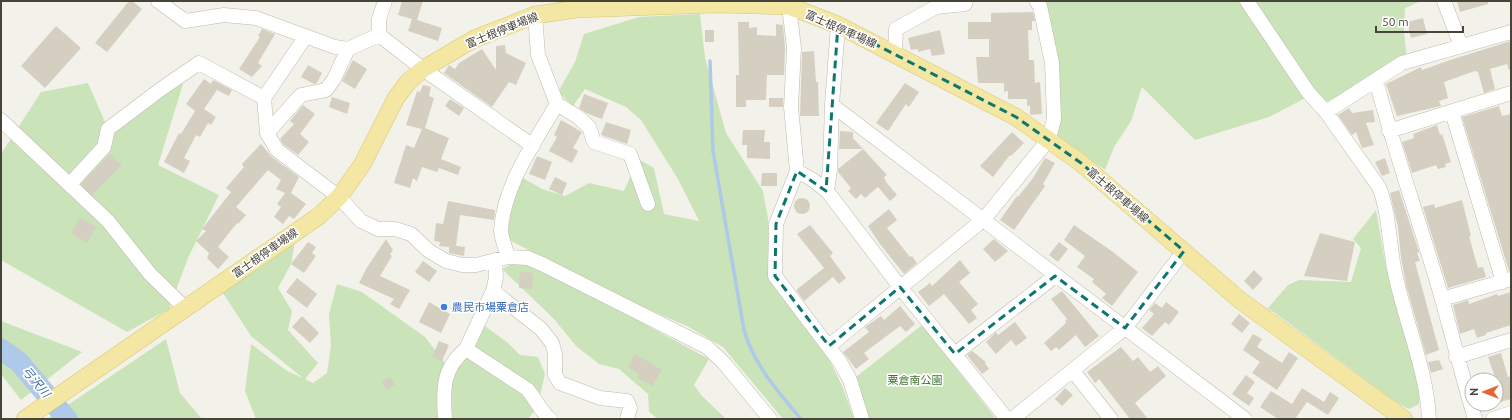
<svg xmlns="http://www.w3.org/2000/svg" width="1512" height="420" font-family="Ubuntu,'Noto Sans JP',sans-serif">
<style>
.green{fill:#cae3b8}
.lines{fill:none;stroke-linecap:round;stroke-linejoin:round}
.stream{stroke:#aec9e9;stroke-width:3.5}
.river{stroke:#aec9e9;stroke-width:21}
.building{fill:#d4cfc1}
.minor-casing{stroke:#bebaae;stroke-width:15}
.major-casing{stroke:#d7c675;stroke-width:18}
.minor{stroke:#fff;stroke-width:14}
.major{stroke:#f3e7a3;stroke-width:17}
.marked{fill:none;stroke:#0f766e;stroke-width:3;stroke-dasharray:8 5;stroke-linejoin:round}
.shop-dot{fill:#3f7fe0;stroke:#fff;stroke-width:1.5}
.labels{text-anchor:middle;stroke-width:3.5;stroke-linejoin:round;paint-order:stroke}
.street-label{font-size:11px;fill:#464339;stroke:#fff}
.shop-label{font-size:11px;fill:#366cbe;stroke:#fff;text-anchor:start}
.park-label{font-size:11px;fill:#427232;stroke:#fff}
.water-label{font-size:12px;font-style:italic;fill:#3e6ca7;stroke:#fff}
</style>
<rect width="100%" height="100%" fill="#f3f2ea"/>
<!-- green -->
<path class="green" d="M1036 1H1421L1405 8 1404 31 1407 62 1326 102 1317 92 1269 117 1195 140 1142 87 1131 121 1114 147 1105 170 1056 135Z
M700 14 705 58 726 133 763 191 768 219 771 279 829 359 843 388 854 419H783L723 347 687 326 624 299 509 240C506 218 514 197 523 178L542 189 565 196 589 183 624 191 638 159 654 168 664 214 699 221 678 179 641 120 626 107 585 89 573 106 558 92 575 62 584 34 639 17Z
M187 71 158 165 219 195 188 258 169 309 127 332 1 260V154L41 92 88 83 108 129Z
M1376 210 1386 267 1420 391 1419 404 1409 409 1397 403 1268 308 1288 285 1299 280 1351 282 1361 248 1353 239Z
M295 242 291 264 278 288 292 311 288 330 318 363 305 379 313 383 327 373 331 346 329 314 337 284 362 292 425 337 449 368 481 323 508 343 520 355 538 357 545 374 537 408 528 419H256L245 391 251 344 287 371 303 378 251 336 221 290Z
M517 261 537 266 709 359 694 385 701 395 726 419H658L649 412 648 394 619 369 599 364 576 346 554 319 502 269Z
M1 321 82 352 21 400 1 374Z
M922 325 996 419H869L856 377Z
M166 339 180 393 202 419H47Z"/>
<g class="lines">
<!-- stream -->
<path class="stream" d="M710 61 713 151 744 330C754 365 778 392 801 419"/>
<!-- river -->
<path class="river" d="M1 349 19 362 67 419"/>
</g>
<!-- building -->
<path class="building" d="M129 1H132L142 9 107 52 95 43Z
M402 1H423L417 20 442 28 438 41 408 31 412 19 398 15Z
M1457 1H1488V4L1460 12Z
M1033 12 1035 21H1032V30H1028L1029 60H1034L1035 83 1040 82 1042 114 1030 115V106H1027V99H1008V91L1004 92V83H978L976 57H989V39H968V22H991V13Z
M1423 18 1427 34 1411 38 1407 22Z
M738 22H749V28L757 27V35L776 36V24L783 25 785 48 784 75H767L766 100H746V107H736V75H739Z
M56 26 81 48 45 88 21 66Z
M262 29 275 34 258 63 262 66 252 77 239 69 260 37 258 36Z
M705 30H714V42H705Z
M940 30 945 54 932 56 930 49 918 52V49L911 50 908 38Z
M1511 41V69L1509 70 1507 64 1490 69 1495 89 1484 93 1478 72 1475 71 1444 82 1448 98 1439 101 1441 106 1397 116 1386 84 1421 67 1422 70 1450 60Z
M505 45 506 53 526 63 516 85 509 82 492 107 444 73 449 65 455 69 459 63 482 49 496 70V46Z
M814 51 816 82H818L819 116H800L802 52Z
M353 60 367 69 355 89 342 81Z
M308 65 322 73 317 83 314 84 301 77Z
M204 79 211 84 213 80 232 90 229 96 217 90 204 109 216 117 211 125 208 123 200 137 196 135 184 158 190 161 184 173 164 162 179 133 181 134 195 111 186 104Z
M905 83 919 92 909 107 906 104 888 131 876 123Z
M423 85 431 87 429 96 434 98 425 128 449 138 441 159 461 167 458 175 439 168 437 172 422 167 417 181 413 178 410 188 394 183 406 145 414 148 422 129 406 125 417 91 420 92Z
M584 94 608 103 602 119 586 113 579 108Z
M332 97 350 103 347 114 329 107Z
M769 98H783V107H769Z
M450 99 464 108 459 116 445 106Z
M303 105 315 114 300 134 309 142 298 155 283 144 280 139 294 124 290 121Z
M1499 106 1502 116 1511 114V271H1509L1462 117Z
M1349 108 1352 113 1373 110 1375 122 1366 123 1374 145 1362 148 1356 132 1352 135 1338 115Z
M561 120 582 132 573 148 578 151 572 163 549 151 557 137 554 135Z
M606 122 631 130 627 144 601 135Z
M1437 125 1440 135 1442 134 1451 162 1445 164 1446 167 1438 169 1436 165 1412 173 1402 142 1414 138 1413 134Z
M743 130H765L764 142H770V159L747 158V145H742Z
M840 131 853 132V138L887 175 884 177 886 182 897 195 890 201 878 187 865 198 861 194 856 199 848 191 851 188 838 172V169L863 149H839Z
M1012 132 1024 143 1011 156 1010 155 993 177 980 166Z
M261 144 272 157 299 177 291 193 306 204 294 219 289 216 283 224 274 217 281 207 277 204 285 193 276 189 281 180 268 170 236 207 246 215 238 224 237 223 218 247 229 257 218 269 207 258 209 253 196 241 206 231 202 229 231 192 226 188 244 167 242 164Z
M110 154 122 165 92 195 81 184Z
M537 156 552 162 545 180 529 174Z
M1045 158 1055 163 1043 184 1045 186 1014 230 1000 220 1017 196 1018 197 1033 178Z
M1385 158 1390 173 1382 176 1375 162Z
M762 173H777V186H761Z
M555 177 567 183 562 195 549 189Z
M1399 190 1419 252 1417 253 1420 261 1415 262 1439 350 1426 355 1406 285 1401 257 1398 227 1390 193Z
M794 206a8 8 0 1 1 16 0a8 8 0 1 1-16 0Z
M1462 200 1471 236H1469L1478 268 1483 267 1486 277 1448 288 1423 207 1434 204 1435 208Z
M448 201 495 210 494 220 460 215 456 246 465 247 464 256 449 253V247L439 246 440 242 434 241 436 223 443 224Z
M889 209 897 220 887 228 910 257 912 256 917 263 904 274 880 244 868 226Z
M80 218 96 227 87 243 71 233Z
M810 225 833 253 830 256 846 278 839 284 833 277 804 301 796 290 824 268 797 234Z
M1074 225 1113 252 1138 272 1112 306 1102 298 1106 294 1092 282 1094 279 1077 267 1085 256 1064 240Z
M1320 233 1355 242 1347 281 1304 276Z
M386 239 393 250 390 254 392 256 380 276 410 290 399 309 390 304 394 299 359 283 366 269Z
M994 239 1008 251 995 262 983 249Z
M308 242 316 247 312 253 316 256 304 273 291 264Z
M1059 242 1068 249 1058 262 1049 255Z
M960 260 970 273 959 282 978 304 971 310 977 318 969 324 944 294 929 306 918 292 930 283 932 286Z
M423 261 437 271 429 282 415 272Z
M1254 270 1263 279 1253 290 1244 281Z
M520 272 533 273 532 289 519 288Z
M297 278 317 294 307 308 286 292Z
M1062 291 1099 336 1085 347 1076 335 1059 350 1056 347 1051 351 1044 343 1066 323 1065 321 1067 319 1051 299Z
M1511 292V325L1486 333V335L1477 338 1474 329 1460 334 1453 305 1468 300 1469 304 1497 294 1498 296Z
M429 302 450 314 441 333 419 322Z
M1166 302 1179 312 1169 325 1165 322 1152 336 1142 328 1154 314 1149 310 1155 303 1162 308Z
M900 306 915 324 906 332 900 326 864 353 869 359 856 369 843 352 869 332 865 327 881 316 884 320Z
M1239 314 1250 323 1242 333 1231 324Z
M302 316 319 333 310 343 292 327Z
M1015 322 1027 338 1016 346 1011 340 996 354 986 342 996 332 998 335Z
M1253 334 1262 339 1257 347 1282 363 1289 352 1298 358 1277 390 1252 373 1260 362 1243 350Z
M439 341 449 345 442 361 432 357Z
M1121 347 1133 361 1138 357 1150 372 1158 366 1166 376 1135 403 1148 419H1130L1099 379 1095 383 1087 372Z
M972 351 986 362 985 363 989 369 982 374 967 355Z
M1501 353 1508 377 1511 376V399L1496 403V380L1488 357Z
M635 354 662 370 652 386 638 378 639 374 628 367Z
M1439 360 1443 369 1431 373 1428 362Z
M1246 375 1255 382 1247 393 1254 398 1249 406 1232 394Z
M390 377 395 384 387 390 382 382Z
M1065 388 1073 395 1062 406 1055 399Z
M1302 388 1324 402 1330 392 1339 398 1328 415 1307 402 1295 419H1278L1260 407 1271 391 1292 404Z"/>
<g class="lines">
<defs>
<path id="minor" d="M158 1 185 21 224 15 256 18 335 47 348 49 379 35
M1247 1 1308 92 1326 112 1379 187C1389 212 1389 241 1394 268 1403 317 1427 369 1429 419
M1444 1 1461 46
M789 6 794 48 791 107 797 171
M838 25 832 105 830 169 827 191 900 287 1007 419
M379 35 423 69 533 146
M379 35V19L385 1
M306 36 264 98 267 133 277 150 339 197 361 221 378 229H395L411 234 429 251 446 261 462 265H476L508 257 528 258 542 264 707 347 724 363 770 419
M895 53 896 29 936 7 965 4
M1376 80C1395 154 1421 225 1442 299 1453 339 1463 379 1475 419
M557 104 578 117 589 127 594 142 630 154 648 204
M832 105 1245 419
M1326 112 1402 63 1511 32
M1452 112 1503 282
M1 120 108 221 150 274 185 308
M1389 131 1511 93
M267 133 301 95 326 90 334 79 348 49
M70 184 104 147 108 129 161 89 199 63 264 98
M827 191 813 180 797 171 776 224 775 276 840 362 850 380 862 419
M508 257C506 249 501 238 501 230 504 184 535 142 557 104L538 55 535 15
M495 261 496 278 493 291 466 349 527 389C536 399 539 410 550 419
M493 291 541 329 552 343 555 354V375L560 383 600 398 627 401 630 408 627 419
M1442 299 1511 279
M829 346 984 219 1049 139 1054 119 1052 63 1040 6 1036 1
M955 354 1055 276
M1456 357 1511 340
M1073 371 1111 419
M445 419C443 391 442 368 466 349
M1012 419 1125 328 1184 251
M1493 419 1511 413"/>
<path id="major" d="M25 419 319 216 339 197 362 165 396 98 408 82 423 69 474 39 535 15 577 9 715 4 789 6 838 25 1016 117 1081 163 1241 301 1404 419"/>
</defs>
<!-- minor casing -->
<use href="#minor" class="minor-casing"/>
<!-- major casing -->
<use href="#major" class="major-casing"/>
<!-- minor -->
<use href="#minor" class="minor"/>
<!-- major -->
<use href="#major" class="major"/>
</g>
<!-- marked area -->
<path class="marked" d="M838 25 1016 117 1081 163 1184 251 1125 328 1055 276 955 354 900 287 829 346 775 276 776 224 797 171 826 191Z"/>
<!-- markers -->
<circle class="shop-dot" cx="444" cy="307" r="4"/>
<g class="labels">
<!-- street labels -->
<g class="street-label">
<text transform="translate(841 29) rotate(24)" y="4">富士根停車場線</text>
<text transform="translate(502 30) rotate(-22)" y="4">富士根停車場線</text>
<text transform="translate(1118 195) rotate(41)" y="4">富士根停車場線</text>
<text transform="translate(265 253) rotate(-35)" y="4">富士根停車場線</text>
</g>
<!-- shop labels -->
<g class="shop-label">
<text x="452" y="311">農民市場粟倉店</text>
</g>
<!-- park labels -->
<g class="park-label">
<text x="915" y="384">粟倉南公園</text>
</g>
<!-- water labels -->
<g class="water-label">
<text transform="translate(36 382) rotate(50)" y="4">弓沢川</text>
</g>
</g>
<!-- border -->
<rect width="1512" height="420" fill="none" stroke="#464339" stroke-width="4"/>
<!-- north arrow -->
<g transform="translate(1484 392) rotate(270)"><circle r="19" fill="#ffffff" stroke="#b5b4b0"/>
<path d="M0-3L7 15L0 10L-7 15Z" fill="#e26533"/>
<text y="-6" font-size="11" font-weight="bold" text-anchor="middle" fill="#464339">N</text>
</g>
<!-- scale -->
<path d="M1376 26v6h87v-6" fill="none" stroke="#464339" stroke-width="2"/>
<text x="1382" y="26" font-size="12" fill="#464339" stroke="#ffffff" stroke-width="3" paint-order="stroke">50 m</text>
</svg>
